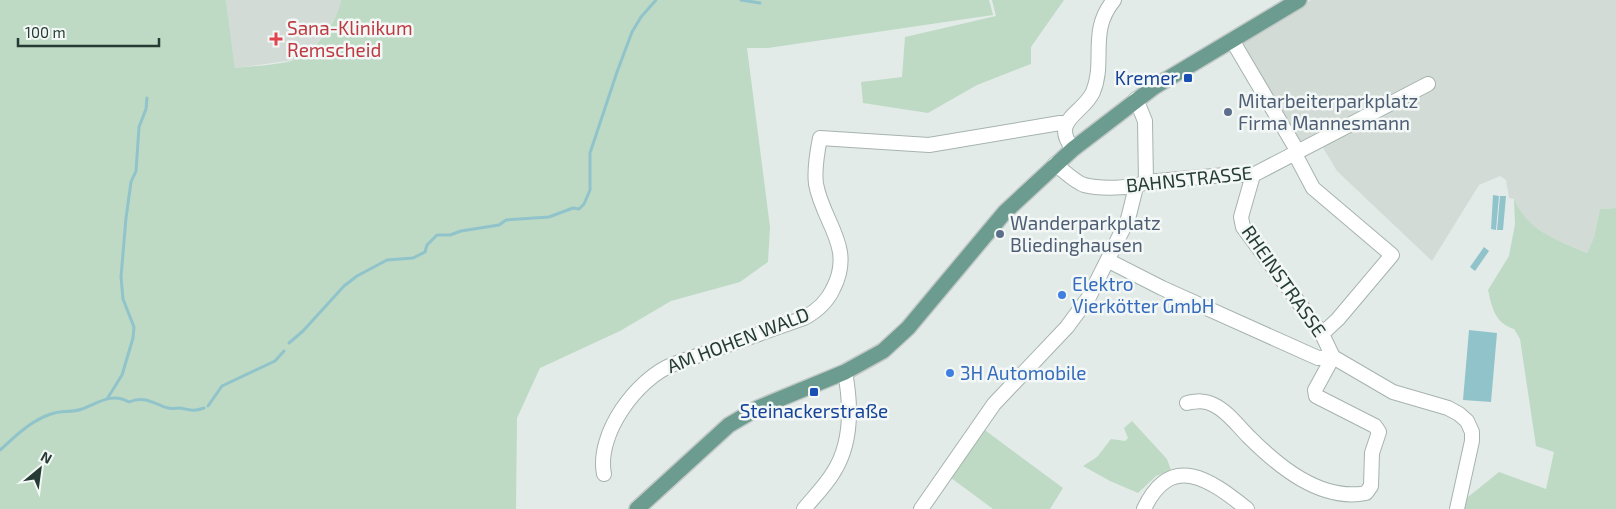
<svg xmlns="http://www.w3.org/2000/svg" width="1616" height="509" font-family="'Exo 2',sans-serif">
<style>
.built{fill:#d2dbd6}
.green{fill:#bedac5}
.water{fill:#91c3cb}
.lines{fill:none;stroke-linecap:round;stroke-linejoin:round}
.stream{stroke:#91c3cb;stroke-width:3}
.minor-casing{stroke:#a6b3ae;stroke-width:16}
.major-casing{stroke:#c2c8c6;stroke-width:18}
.minor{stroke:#fff;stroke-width:14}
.major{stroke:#6c9c8f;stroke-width:15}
.health-dot{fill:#e0444e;stroke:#f3f8f6;stroke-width:2}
.transit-dot{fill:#1a4fb4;stroke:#f3f8f6;stroke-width:2}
.service-dot{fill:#5c6f8a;stroke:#f3f8f6;stroke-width:2}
.shop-dot{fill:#3f7fe0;stroke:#f3f8f6;stroke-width:2}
.labels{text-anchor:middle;stroke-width:5;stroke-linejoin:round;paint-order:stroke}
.health-label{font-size:19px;fill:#be3a42;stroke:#f3f8f6;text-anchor:start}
.transit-label{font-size:19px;fill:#164399;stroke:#f3f8f6;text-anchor:end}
.service-label{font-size:19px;fill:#4e5e75;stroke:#f3f8f6;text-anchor:start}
.street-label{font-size:19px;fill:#253b34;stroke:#f3f8f6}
.shop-label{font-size:19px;fill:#366cbe;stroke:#f3f8f6;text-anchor:start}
</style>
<rect width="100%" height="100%" fill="#e3ebe8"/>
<!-- built -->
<path class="built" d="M226 0H341L339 11 325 33 315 45 294 60 235 68Z
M1311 0H1616V208L1600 209 1594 237 1587 253 1550 237 1531 224 1520 213 1514 199 1509 198 1506 180 1500 176 1479 185 1432 261 1337 171 1319 141 1300 151 1239 45Z"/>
<!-- green -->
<path class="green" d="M0 0H226L235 68C250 66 281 65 294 60 315 52 338 21 341 0H989L993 15 768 48H747L770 227 768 262 740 282 671 301 620 331 540 368 517 418 516 509H0Z
M992 0H1064L1031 47V64L977 85 928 113 863 103 861 82 902 77 905 37 996 16Z
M1514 199C1527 231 1558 240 1587 253L1594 237 1600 209 1616 208V509H1461L1463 496 1468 497 1499 472 1546 489 1554 452 1536 446 1520 339 1514 329C1495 323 1492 308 1488 290L1509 256 1515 224Z
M1132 421 1167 459 1171 470 1156 476 1138 493 1110 481 1083 466 1097 457 1111 439 1125 441 1128 438 1124 428Z
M982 428 1063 488 1050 509H993L947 475Z"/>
<!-- water -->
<path class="water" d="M1493 195 1499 196 1496 230 1491 229Z
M1500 196H1506L1503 230H1497Z
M1484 247 1489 251 1475 271 1470 267Z
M1469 330 1497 333 1491 402 1463 400Z"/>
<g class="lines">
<!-- stream -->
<path class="stream" d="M741 0 760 3
M289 343 303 331 344 286 357 276 387 260 413 258 425 252 427 245 437 235H450L461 231 499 225 506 220 549 217 573 208 579 209 584 204 590 190V153L617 72 632 32 641 17 656 0
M107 399 122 375 133 338 134 327 123 299 121 277 126 218 131 182 136 171 139 127 146 109 147 98
M208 406 222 386 275 361 284 351
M0 450C16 436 30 421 51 414 61 410 72 413 82 409 98 403 112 392 129 402 145 395 154 404 168 408 172 409 176 408 180 408 191 410 193 412 204 408"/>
<defs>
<path id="minor" d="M1232 40 1298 152
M1136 99 1145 121 1146 182
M1073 149C1050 120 1083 114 1093 92 1106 61 1088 31 1114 0
M1295 154 1313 188 1392 255 1338 319 1322 334
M1055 164C1064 171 1075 182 1084 185 1099 189 1133 189 1146 182L1225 175H1253L1428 84
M1253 175 1241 217 1243 227 1322 334 1333 357 1393 392 1448 408 1459 414 1467 421 1472 432V441L1457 509
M1109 261 1162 288 1318 358 1333 357
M1187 403C1197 401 1205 400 1214 405 1227 411 1238 426 1248 436 1277 465 1320 502 1366 493L1371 486 1372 453 1379 432 1375 426 1316 396 1315 390 1333 357
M604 474C596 434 637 378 674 364L804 318C817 311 827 302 833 289 855 247 823 223 816 184 814 169 817 153 820 138L929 145 1060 123 1066 124
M804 509C814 497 825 486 833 473 852 444 851 404 845 372
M921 509 994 404 1067 327 1089 297 1128 219 1136 187
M1144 509C1171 451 1211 480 1247 509"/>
<path id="major" d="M637 509 729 425 758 408 845 372 883 351 908 328 1005 212 1073 149 1154 87 1299 0"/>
</defs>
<!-- minor casing -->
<use href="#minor" class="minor-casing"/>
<!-- major casing -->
<use href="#major" class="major-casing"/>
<!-- minor -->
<use href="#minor" class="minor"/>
<!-- major -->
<use href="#major" class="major"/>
</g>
<!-- markers -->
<path class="health-dot" d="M273.5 31.5h5v5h5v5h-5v5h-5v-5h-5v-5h5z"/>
<g class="transit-dot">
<rect x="1183" y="73" width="10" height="10" rx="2.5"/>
<rect x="809" y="387" width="10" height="10" rx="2.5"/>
</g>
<g class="service-dot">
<circle cx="1228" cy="112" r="5"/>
<circle cx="1000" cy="234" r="5"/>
</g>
<g class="shop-dot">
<circle cx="1062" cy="295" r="5"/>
<circle cx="950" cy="373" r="5"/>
</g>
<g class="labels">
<!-- health labels -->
<g class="health-label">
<text x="287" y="35">Sana-Klinikum<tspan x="287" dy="22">Remscheid</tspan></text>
</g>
<!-- transit labels -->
<g class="transit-label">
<text x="1178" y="85">Kremer</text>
<text x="814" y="418" text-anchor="middle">Steinackerstraße</text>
</g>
<!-- service labels -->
<g class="service-label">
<text x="1238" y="108">Mitarbeiterparkplatz<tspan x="1238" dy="22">Firma Mannesmann</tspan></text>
<text x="1010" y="230">Wanderparkplatz<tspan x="1010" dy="22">Bliedinghausen</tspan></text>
</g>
<!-- street labels -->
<g class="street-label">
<text transform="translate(1189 179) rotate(-6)" y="7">BAHNSTRASSE</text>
<text transform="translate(1284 281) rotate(55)" y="7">RHEINSTRASSE</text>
<text transform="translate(738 340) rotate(-21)" y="7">AM HOHEN WALD</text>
</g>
<!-- shop labels -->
<g class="shop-label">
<text x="1072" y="291">Elektro<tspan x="1072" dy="22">Vierkötter GmbH</tspan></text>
<text x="960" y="380">3H Automobile</text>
</g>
</g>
<!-- north arrow -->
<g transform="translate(40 469) rotate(29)" stroke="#f3f8f6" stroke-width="4" paint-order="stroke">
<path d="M0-4L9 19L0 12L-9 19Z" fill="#253b34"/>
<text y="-8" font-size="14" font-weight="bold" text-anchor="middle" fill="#253b34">N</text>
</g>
<!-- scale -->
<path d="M18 38v8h141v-8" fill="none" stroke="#253b34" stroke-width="2.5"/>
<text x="25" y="38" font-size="15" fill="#253b34" stroke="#f3f8f6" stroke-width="4" paint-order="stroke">100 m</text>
</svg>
